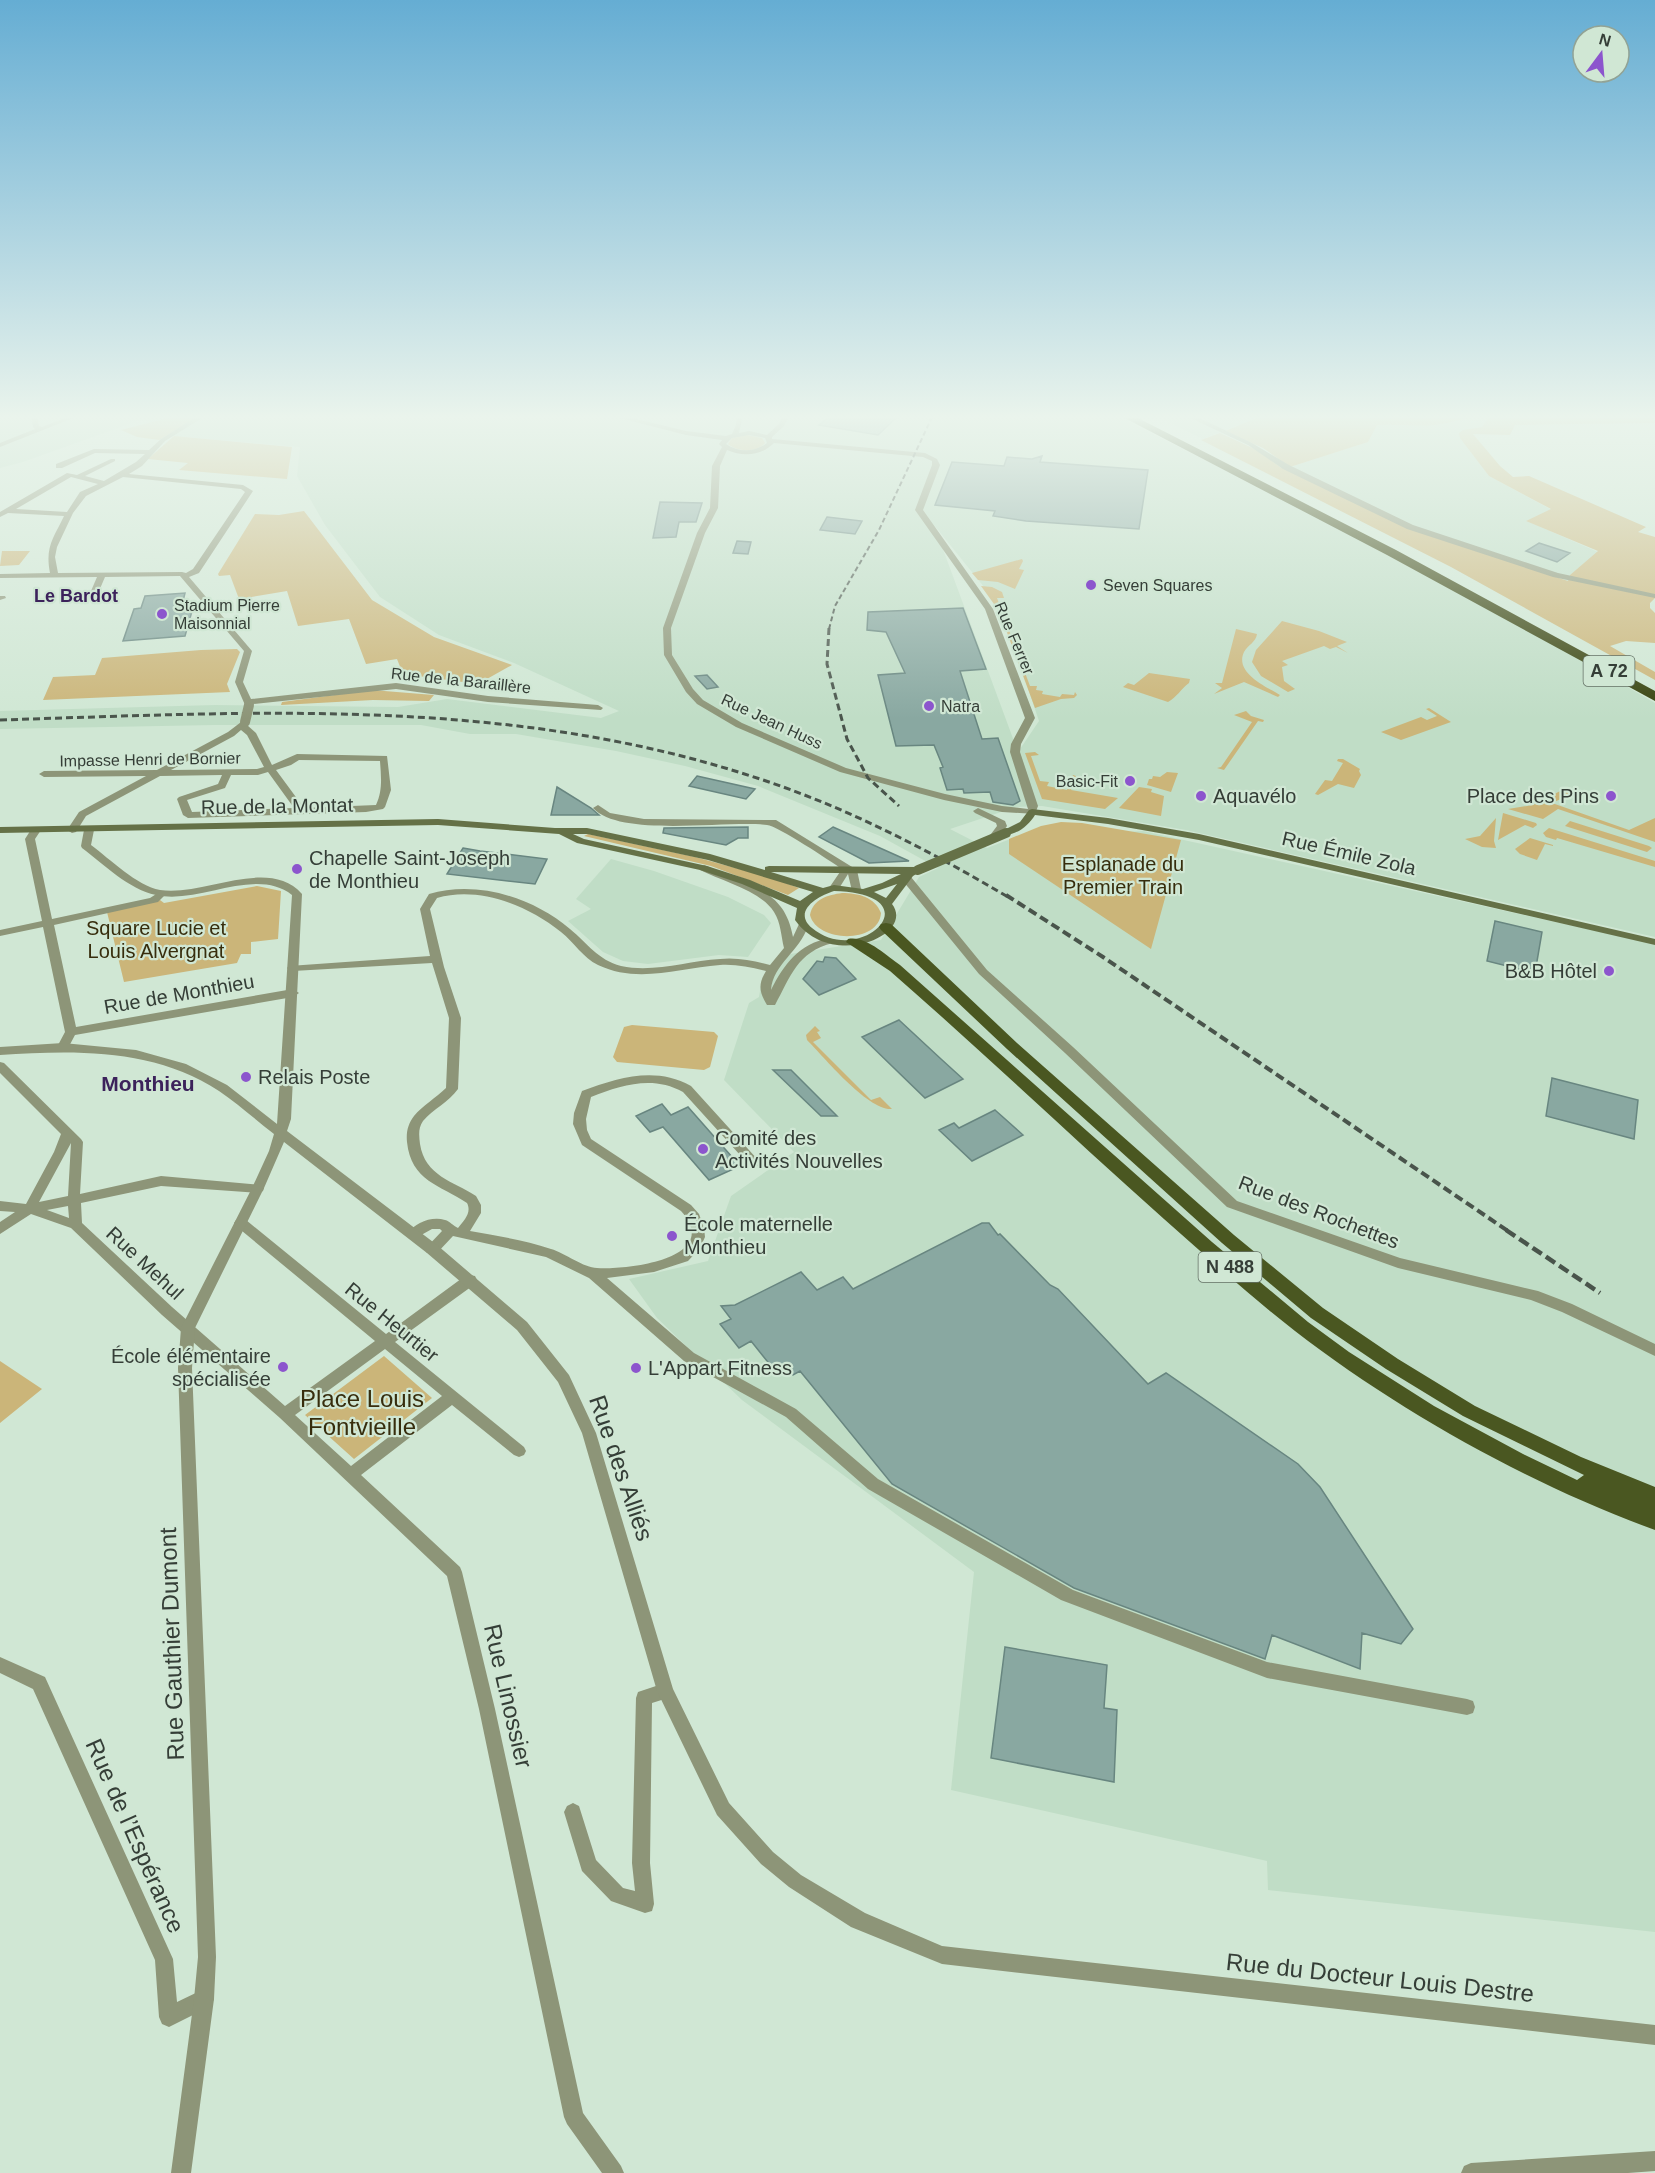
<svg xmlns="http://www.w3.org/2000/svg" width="1655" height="2173" font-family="Helvetica,sans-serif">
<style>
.built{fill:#c0ddc6;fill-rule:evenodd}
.green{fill:#cbb579}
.building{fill:#89a8a1;stroke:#688680;stroke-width:1.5}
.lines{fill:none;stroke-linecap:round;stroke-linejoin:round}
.minor{fill:#8d9578;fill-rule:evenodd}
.tertiary{fill:#8d9578;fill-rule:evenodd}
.secondary{fill:#657147;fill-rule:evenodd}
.primary{fill:#4a5721;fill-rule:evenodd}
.motorway{fill:#35400b;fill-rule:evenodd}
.rail-far3{stroke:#49544b;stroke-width:2;stroke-dasharray:5 3;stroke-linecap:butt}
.rail-far2{stroke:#49544b;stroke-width:3;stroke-dasharray:7 4;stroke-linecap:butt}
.rail-far1{stroke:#49544b;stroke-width:4;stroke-dasharray:9 4.5;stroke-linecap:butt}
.rail{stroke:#49544b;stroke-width:4.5;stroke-dasharray:11 5;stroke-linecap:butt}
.minor-bridge{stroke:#8d9578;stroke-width:10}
.secondary-bridge{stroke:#657147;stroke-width:10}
.poi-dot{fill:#8c55cd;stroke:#d0e7d4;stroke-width:2}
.labels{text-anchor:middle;stroke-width:4.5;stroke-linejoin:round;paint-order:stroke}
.far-poi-label{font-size:16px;fill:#353e37;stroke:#d0e7d4;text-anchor:start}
.far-street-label{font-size:16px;fill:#353e37;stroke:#d0e7d4}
.far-neighbourhood-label{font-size:18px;font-weight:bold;fill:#3c225b;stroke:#d0e7d4}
.shield{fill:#d0e7d4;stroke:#647166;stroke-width:1.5}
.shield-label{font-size:18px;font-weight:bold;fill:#353e37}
.poi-label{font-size:20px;fill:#353e37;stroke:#d0e7d4;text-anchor:start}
.street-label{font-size:20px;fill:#353e37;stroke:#d0e7d4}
.park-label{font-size:20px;fill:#372d0d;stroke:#d0e7d4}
.neighbourhood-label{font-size:21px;font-weight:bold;fill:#3c225b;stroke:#d0e7d4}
.near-park-label{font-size:24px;fill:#372d0d;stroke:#d0e7d4}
.near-street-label{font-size:24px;fill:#353e37;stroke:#d0e7d4}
</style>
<rect width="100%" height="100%" fill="#d0e7d4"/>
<!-- built -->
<path class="built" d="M0 415H1115L1299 507 1581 660 1655 703V937L1186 830 1042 806 1016 807 950 829 987 848 1013 838 1143 831 1655 944V1932L1268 1890 1267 1861 951 1790 974 1572 742 1400 657 1318 629 1279 708 1261 731 1196 794 1152 724 1080 749 1003 759 997 762 979 790 954 881 940 919 877 938 868 880 836 758 786 685 766 616 751 516 734H470L421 725H215L0 729V711L215 705 398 707 447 699 601 718 619 711 514 663 439 635 380 597 325 525 297 476 300 447 174 436 143 419 23 462 0 468ZM934 525 1001 608 1039 721 1018 752Z
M1154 415H1264L1203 439Z
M1475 416 1488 418 1482 427 1459 435 1489 476 1552 510 1527 521 1598 552 1570 575 1568 581 1426 536 1284 469 1368 442 1377 425 1398 423 1434 425Z
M611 859 654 871 728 897 764 915 771 923 748 957 719 955 648 964 623 961 603 952 568 921 591 909 576 899Z"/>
<!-- green -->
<path class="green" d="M179 415H201L159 440 137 437 121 430Z
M1264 415H1655V423L1515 425 1510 435 1473 434 1500 466 1513 477 1529 476 1646 527 1638 532 1655 537V598L1650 603V608L1655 613V643L1626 641 1610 646 1655 672V680L1451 567 1201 440 1220 433 1259 451 1280 467 1350 498 1410 529 1568 581 1570 575 1598 551 1526 521 1551 509 1489 476 1460 438 1459 433 1463 430 1482 427 1488 418C1469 415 1454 423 1435 425 1417 427 1396 423 1377 425L1368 442 1290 467 1263 448 1225 431Z
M747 435 762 438 765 443C756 453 738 452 728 444L732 438Z
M174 436 292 447 287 479 179 470 188 463 148 459Z
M304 511 372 600 434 637 512 665 478 684 403 674 397 659 366 664 349 619 298 626 287 591 239 599 230 575 219 576 218 574 255 514 279 515Z
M2 551H30L19 565 0 566Z
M1022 559 1023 561 1019 569 1024 570 1015 589 998 582 978 580 972 573Z
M981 586 992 587 1002 592 1004 598H997L1030 686H1037L1036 690 1043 691 1042 694 1060 697 1062 694 1074 695 1075 692 1077 695 1074 698 1061 699 1035 708 999 611Z
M1282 621 1319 631 1347 642 1337 646 1348 653 1336 647 1330 649 1324 646 1282 661 1288 665 1282 667 1284 681 1295 689 1288 692 1261 676 1252 662 1256 650Z
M1236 629 1257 634C1256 642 1248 645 1244 652 1234 673 1267 687 1280 695L1278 697 1244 682 1214 694 1222 688 1215 683H1222Z
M237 649 240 652 227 684 230 692 43 700 53 677 95 675 102 658 201 650Z
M1149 673 1190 679 1189 683C1181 689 1177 697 1168 702L1123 687 1128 683 1134 685Z
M372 690 434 695 429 701 373 700 281 705 282 702Z
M1429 708 1451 722 1401 740 1381 732 1421 717 1427 720 1437 716 1426 709Z
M1246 711 1251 716 1264 720 1263 722 1258 721 1224 770 1217 768 1221 767 1252 722 1234 715Z
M1035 752 1039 755 1031 756 1040 781 1049 782 1047 786 1067 790 1073 775 1076 776 1071 790 1118 798 1105 809 1042 799 1025 753Z
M1338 759H1343L1360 769 1359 771 1361 775 1354 788 1338 784 1318 795 1315 794 1325 780 1332 781 1343 763 1337 761Z
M1167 772 1178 773 1171 792 1147 785 1149 779H1152L1153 776 1160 777Z
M1139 787 1152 789 1151 792 1164 796 1161 816 1119 808Z
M1568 787 1576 792 1552 803 1629 830 1655 818V842L1558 809 1543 819 1508 809 1533 805Z
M1503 813 1536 823 1537 825 1533 828 1525 825 1498 840Z
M1496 818 1494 841 1496 848 1482 847 1465 839 1480 836Z
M1570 821 1649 846 1652 848 1647 852 1565 826Z
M1061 822 1082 823 1181 840 1151 949 1009 854V839L1041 826Z
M1549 828 1655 861V867L1557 838 1556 840 1546 837 1543 833Z
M588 834 695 857 769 877 799 888 788 895 711 866 584 836Z
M1530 838 1553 845V846L1545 844 1537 860 1520 854 1515 849Z
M257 886 281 891 278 939 251 942V954H241L237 963 124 982 107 912 160 900 164 903Z
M842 893C858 893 875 897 881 913 879 944 817 943 810 915 813 899 828 895 842 893Z
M632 1025 714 1032 718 1036 710 1067 704 1070 617 1062 613 1057 624 1027Z
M815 1026 820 1031 817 1032 821 1038 813 1042 871 1100 880 1097 892 1109C868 1111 824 1057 807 1040L806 1035Z
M384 1356 432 1398 354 1459 305 1415Z
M0 1361 42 1389 0 1423Z"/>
<!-- building -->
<path class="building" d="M831 415H899L878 435 819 425Z
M1042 456 1040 462 1148 470 1139 529 1026 521 993 516 995 511 935 505 952 462 1004 466 1007 457 1032 459Z
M660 502 702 503 696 522H679L676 537 653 538Z
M827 517 862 521 855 534 820 530Z
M737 541 751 542 748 554 733 553Z
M1539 543 1570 553 1557 562 1526 551Z
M185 593 182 605 194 604 185 636 123 641 134 609 141 608 145 596Z
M963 608 986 669 960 671 982 739 998 738 1020 801 1013 805 993 802 990 792 964 793 963 789 947 790 940 768 943 767 934 745 896 746 878 675 905 673 886 632 867 630 868 612Z
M707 675 718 687 707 689 695 676Z
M697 776 755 789 746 799 689 786Z
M557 787 591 808 599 815H551Z
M748 827V838H738L726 845 663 833 664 828Z
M833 827 909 861 869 863 819 837Z
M463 848 480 851 547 859 535 884 447 874Z
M1495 921 1542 932 1535 973 1487 961Z
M825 957 836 958 856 979 819 995 803 979 817 961 823 962Z
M899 1020 941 1059 963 1079 925 1098 862 1037Z
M773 1070H791L837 1116H821Z
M1552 1078 1638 1100 1634 1139 1546 1116Z
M662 1104 671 1115 688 1107 740 1166 709 1180 663 1127 650 1132 636 1116Z
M995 1110 1023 1135 972 1161 939 1130 954 1123 959 1128Z
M982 1223H989L998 1235 1000 1234 1050 1285 1058 1289 1148 1384 1166 1373 1298 1464 1320 1487 1413 1629 1401 1644 1362 1633 1360 1669 1272 1635 1265 1659 1074 1588 892 1484 800 1371 793 1375 771 1366 751 1341 739 1348 720 1324 731 1319 721 1306 735 1305 801 1272 817 1290 843 1277 853 1289Z
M1005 1647 1107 1665 1104 1708 1117 1710 1114 1782 991 1758Z"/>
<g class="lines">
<!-- minor -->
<path class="minor" d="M31 415H37L39 426 42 427 72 415H81L0 447V443L35 429 33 427Z
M199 415H207L165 441 142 466 129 474 243 485 253 491 199 573 189 577 252 651 243 682 251 699 396 683 488 696 598 705 603 708 601 710 488 702 396 689 253 704 249 708 245 705 235 682 244 651 180 576 105 577 96 598 92 600 88 598 97 577 0 578V574L50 573C45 547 53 539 64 516L8 513 0 517V512L67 473 77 475 111 459H115V461L85 476 104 481 136 462 145 454 95 453 62 468H56V464L94 449 149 450 161 439ZM71 477 98 484 80 492 67 512 16 509ZM123 477 241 489 245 492 193 569 186 573 182 572 58 573 55 557 57 547 73 513 86 496Z
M608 415H620L686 431 726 436 732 434 736 425 737 415H743L739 433 749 431 767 435 779 424 784 415H790L784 426 772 437V439L925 453 937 459 940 465 923 510 993 609 1035 718 1021 744 1020 752 1038 806 1035 814 1002 812 944 800 840 772 736 727 697 704 686 692 664 655 663 628 697 533 710 508 712 466 722 447 719 444 722 440 686 435ZM749 435 765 438 767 443C755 452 739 453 726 444L732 438ZM774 443 923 457 932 461V465L915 510 985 609 1025 718 1011 744 1010 752 1028 809 1002 806 945 794 846 768 742 723 703 700 693 689 672 655 671 628 705 533 718 508 720 466 727 450C743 457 761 456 774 443Z
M1184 415H1193L1252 443 1289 465 1413 525 1558 573 1655 594V598L1553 577 1407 529 1283 469 1248 445Z
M0 596H5L6 598 0 600Z
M245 719 250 722 247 725 256 733 272 765 297 754 387 756 391 790 385 807 383 809 366 812 188 818 183 815 177 799 179 797 218 784 222 775 160 776 86 816 76 832 72 833 67 830 79 812 146 776 44 777 39 774 44 771 157 770 228 732ZM241 730 247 735 264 767 257 769 171 770 234 736ZM299 760 380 761C381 776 383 790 376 805L304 808 276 770 291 765ZM268 772 294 808 192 812 187 800 225 788 231 775H258Z
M598 805 610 813 644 819 776 820 857 870 861 889 856 892 852 891 848 874 838 890H830L829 888 842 869C830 861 778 826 767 825 727 820 620 838 593 808Z
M978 808 1005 821 1007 826 997 840H989L988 838 997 826 996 823 975 813 973 811Z
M36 827 41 830 35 839 52 919 150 898 161 891 166 894 158 902 54 925 76 1027 293 989 299 993 293 997 75 1035 67 1050H59L57 1047 65 1032 43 927 0 936V930L42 921 25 839 32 828Z
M704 865C713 868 721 873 730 876 763 890 786 898 793 937L799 924H807L808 926C800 951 773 964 771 990 784 964 799 944 829 938L834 941 833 943C797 952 791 976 775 1005H767C759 992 758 984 766 971 751 967 735 964 720 965 679 968 638 984 598 965 583 958 574 942 561 932 527 905 479 886 437 898L430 909 444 967 461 1018 458 1089C449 1102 433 1109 423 1121 418 1128 419 1136 420 1144 425 1176 453 1181 476 1196L481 1205V1213L470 1231C497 1236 525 1240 551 1249 565 1253 584 1268 597 1268 626 1270 724 1259 681 1211L582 1145 573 1124 574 1113 582 1091C618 1078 655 1066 691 1086L758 1160 760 1163 758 1166H750L683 1092C653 1075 621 1085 591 1097L586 1119 587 1130 591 1139 691 1205 699 1214 704 1228 705 1237 700 1248 688 1261 654 1272 607 1278 694 1353 796 1409 878 1479 1073 1590 1267 1662 1467 1699 1473 1701 1475 1707 1473 1713 1467 1715 1267 1678 1061 1600 868 1489 786 1417 684 1361 589 1278 546 1257 453 1236 437 1253H427L425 1249 442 1231 440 1229H432L414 1239 409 1237 407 1234C415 1223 431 1216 445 1220 450 1221 453 1226 458 1228 464 1220 472 1213 467 1203 440 1185 411 1181 407 1142 406 1132 408 1124 414 1116 423 1105 436 1098 446 1088L449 1018 432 963 293 971 289 970 287 968 289 966 430 956 420 909 429 894C477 880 532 897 570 929 587 943 598 960 621 966 654 973 687 961 720 959 737 957 754 961 770 965L784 948C781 936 781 923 774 912 761 891 722 881 700 870L699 868Z
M907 876 911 877 987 970 1073 1047 1237 1201 1400 1258 1538 1291 1572 1304 1655 1344V1356L1562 1312 1531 1300 1398 1268 1227 1207 1065 1053 979 974 903 881 902 879 903 877Z
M0 1062 4 1063 81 1139 83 1142 80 1194 161 1176 263 1185 264 1188 263 1191 258 1193 161 1186 81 1203 82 1223 172 1307 285 1406 375 1341 236 1226 234 1223 236 1220H246L386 1334 465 1276 470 1275 475 1276 477 1280 475 1284 395 1342 524 1447 526 1451 524 1455 519 1457 514 1455 452 1405 361 1475 460 1567 462 1572 495 1709 583 2113 621 2166 624 2173H602L567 2124 564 2117 479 1709 447 1576 280 1418 162 1315 71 1228 31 1214 0 1234V1222L15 1212 0 1211V1201L26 1204 54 1152 61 1134 0 1073ZM71 1143 68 1196 39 1202ZM68 1206 69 1218 47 1210ZM385 1349 442 1396 351 1466 295 1415Z
M0 1657 45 1677 173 1959 177 2002 204 1989 211 1992 214 1999 211 2006 169 2027 162 2024 159 2017 155 1960 33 1689 0 1673Z
M665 1683 671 1685 673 1691 671 1697 652 1703 650 1863 654 1904 652 1911 645 1913 611 1901 582 1871 564 1812 567 1806 573 1803 579 1806 596 1860 623 1888 635 1891 632 1863 636 1698 638 1692Z
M1655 2151V2171L1628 2173H1461L1464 2166 1471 2163Z"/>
<!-- tertiary -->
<path class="tertiary" d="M89 827 94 830 91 845C110 859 137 886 160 890 203 897 268 856 302 894L291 1119 287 1131 437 1245 527 1322 569 1375 596 1433 673 1689 729 1803 773 1852 801 1875 865 1913 942 1946 1655 2025V2045L942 1964 851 1927 789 1887 761 1864 717 1815 657 1691 582 1433 558 1382 517 1330 427 1253 284 1142 264 1188 195 1328 192 1368 216 1957 214 1999 191 2173H171L194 1999 198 1957 178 1368 181 1328 252 1188 269 1151 274 1134C256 1120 238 1104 219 1091 154 1048 75 1050 0 1055V1047L63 1043 136 1050 186 1064 227 1085 277 1124 292 895C255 866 199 905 156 895 128 889 105 865 82 848L81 846 84 830Z"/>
<!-- secondary -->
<path class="secondary" d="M1032 809 1108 818 1199 834 1655 939V945L1199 840 1108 824 1035 815C1028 826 1016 836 1002 835V831L1020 822 1029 810Z
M438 819 555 828H587L710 854 765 870V867L769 866 918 867 923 870 913 876 892 904C916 935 831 971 795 920L797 908 742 884 700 870 577 843 559 834 438 825 0 833V827ZM573 834H587L708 860 813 892 800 901 750 880 707 866 584 839ZM771 872 901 874 882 883 863 889 834 885 823 888ZM897 884 886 898 874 892ZM834 891C936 894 861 969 812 928 792 911 818 896 834 891Z"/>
<!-- primary -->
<path class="primary" d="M886 923 891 924 1017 1043 1234 1235 1323 1308 1398 1359 1475 1406 1581 1457 1655 1487V1530C1531 1485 1400 1412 1295 1331 1250 1296 1207 1257 1164 1219 1072 1137 983 1052 890 971L846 942 848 939C865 935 887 956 900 965L1212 1242 1308 1322 1349 1352 1434 1406 1523 1454 1577 1480 1584 1475 1463 1416 1386 1369 1311 1318 1222 1243 1007 1049 881 930 879 927 881 924Z"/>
<!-- motorway -->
<path class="motorway" d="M1119 415H1132L1396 550 1655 691V701L1387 555Z"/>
<!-- rail-far3 -->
<path class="rail-far3" d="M829 629 835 606 879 530 933 415"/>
<!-- rail-far2 -->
<path class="rail-far2" d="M829 628 827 664 847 739 868 778 899 806
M0 720C259 712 514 696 763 780 850 809 930 851 1008 897"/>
<!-- rail-far1 -->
<path class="rail-far1" d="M1006 895 1103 957 1508 1231"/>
<!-- rail -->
<path class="rail" d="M1506 1230 1600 1293"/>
<!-- minor-bridge -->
<path class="minor-bridge" d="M245 722 249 705"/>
<!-- secondary-bridge -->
<path class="secondary-bridge" d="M918 870 1006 833"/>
</g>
<!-- sky -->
<linearGradient id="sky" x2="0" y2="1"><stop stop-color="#65add3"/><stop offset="0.58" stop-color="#eaf4ec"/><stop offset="1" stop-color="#eaf4ec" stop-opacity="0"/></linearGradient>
<rect width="1655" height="719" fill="url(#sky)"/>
<!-- markers -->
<g class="poi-dot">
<circle cx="1091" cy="585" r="6"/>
<circle cx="162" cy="614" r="6"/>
<circle cx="929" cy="706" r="6"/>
<circle cx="1130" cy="781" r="6"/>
<circle cx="1201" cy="796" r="6"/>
<circle cx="1611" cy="796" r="6"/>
<circle cx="297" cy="869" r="6"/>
<circle cx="1609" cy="971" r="6"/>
<circle cx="246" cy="1077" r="6"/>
<circle cx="703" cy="1149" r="6"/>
<circle cx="672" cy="1236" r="6"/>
<circle cx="283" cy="1367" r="6"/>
<circle cx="636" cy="1368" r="6"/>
</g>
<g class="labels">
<!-- far-poi labels -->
<g class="far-poi-label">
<text x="1103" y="591">Seven Squares</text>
<text x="174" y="611">Stadium Pierre<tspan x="174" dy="18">Maisonnial</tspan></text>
<text x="941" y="712">Natra</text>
<text x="1118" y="787" text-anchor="end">Basic-Fit</text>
</g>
<!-- far-street labels -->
<g class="far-street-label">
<text transform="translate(1015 638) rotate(67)" y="6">Rue Ferrer</text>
<text transform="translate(461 680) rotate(6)" y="6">Rue de la Baraillère</text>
<text transform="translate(772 721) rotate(25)" y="6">Rue Jean Huss</text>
<text transform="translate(150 759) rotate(-1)" y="6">Impasse Henri de Bornier</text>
</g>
<!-- far-neighbourhood labels -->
<g class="far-neighbourhood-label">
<text x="76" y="602">Le Bardot</text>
</g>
<!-- shield labels -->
<g class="shield">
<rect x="1583.5" y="656" width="51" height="30" rx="4.5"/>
<rect x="1198.5" y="1252" width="63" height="30" rx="4.5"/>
</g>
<g class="shield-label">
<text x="1609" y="677">A 72</text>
<text x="1230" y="1273">N 488</text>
</g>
<!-- poi labels -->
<g class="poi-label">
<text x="1213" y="803">Aquavélo</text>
<text x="1599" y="803" text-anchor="end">Place des Pins</text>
<text x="309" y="865">Chapelle Saint-Joseph<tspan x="309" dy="23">de Monthieu</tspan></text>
<text x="1597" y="978" text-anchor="end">B&amp;B Hôtel</text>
<text x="258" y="1084">Relais Poste</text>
<text x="715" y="1145">Comité des<tspan x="715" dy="23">Activités Nouvelles</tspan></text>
<text x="684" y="1231">École maternelle<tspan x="684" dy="23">Monthieu</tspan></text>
<text x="271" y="1363" text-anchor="end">École élémentaire<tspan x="271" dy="23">spécialisée</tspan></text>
<text x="648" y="1375">L'Appart Fitness</text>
</g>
<!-- street labels -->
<g class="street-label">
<text transform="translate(277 806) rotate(-1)" y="7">Rue de la Montat</text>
<text transform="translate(1349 853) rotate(13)" y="7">Rue Émile Zola</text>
<text transform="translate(179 994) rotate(-10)" y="7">Rue de Monthieu</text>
<text transform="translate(1319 1212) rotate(21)" y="7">Rue des Rochettes</text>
<text transform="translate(145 1263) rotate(43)" y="7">Rue Mehul</text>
<text transform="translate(392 1322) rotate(39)" y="7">Rue Heurtier</text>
</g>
<!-- park labels -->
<g class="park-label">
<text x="1123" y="871">Esplanade du<tspan x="1123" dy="23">Premier Train</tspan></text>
<text x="156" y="935">Square Lucie et<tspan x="156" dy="23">Louis Alvergnat</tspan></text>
</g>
<!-- neighbourhood labels -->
<g class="neighbourhood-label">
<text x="148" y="1091">Monthieu</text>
</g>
<!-- near-park labels -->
<g class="near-park-label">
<text x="362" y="1407">Place Louis<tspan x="362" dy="28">Fontvieille</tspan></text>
</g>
<!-- near-street labels -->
<g class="near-street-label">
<text transform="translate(621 1468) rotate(71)" y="8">Rue des Alliés</text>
<text transform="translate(172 1644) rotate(-92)" y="8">Rue Gauthier Dumont</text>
<text transform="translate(508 1696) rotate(77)" y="8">Rue Linossier</text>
<text transform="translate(135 1836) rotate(66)" y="8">Rue de l’Espérance</text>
<text transform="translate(1380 1978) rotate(6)" y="8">Rue du Docteur Louis Destre</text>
</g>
</g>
<!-- north arrow -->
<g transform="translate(1601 54) rotate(16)"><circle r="28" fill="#d0e7d4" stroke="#92a395" stroke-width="1.5"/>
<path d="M0-4.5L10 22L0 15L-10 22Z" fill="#8c55cd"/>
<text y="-9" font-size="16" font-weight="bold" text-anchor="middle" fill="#353e37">N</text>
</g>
</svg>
